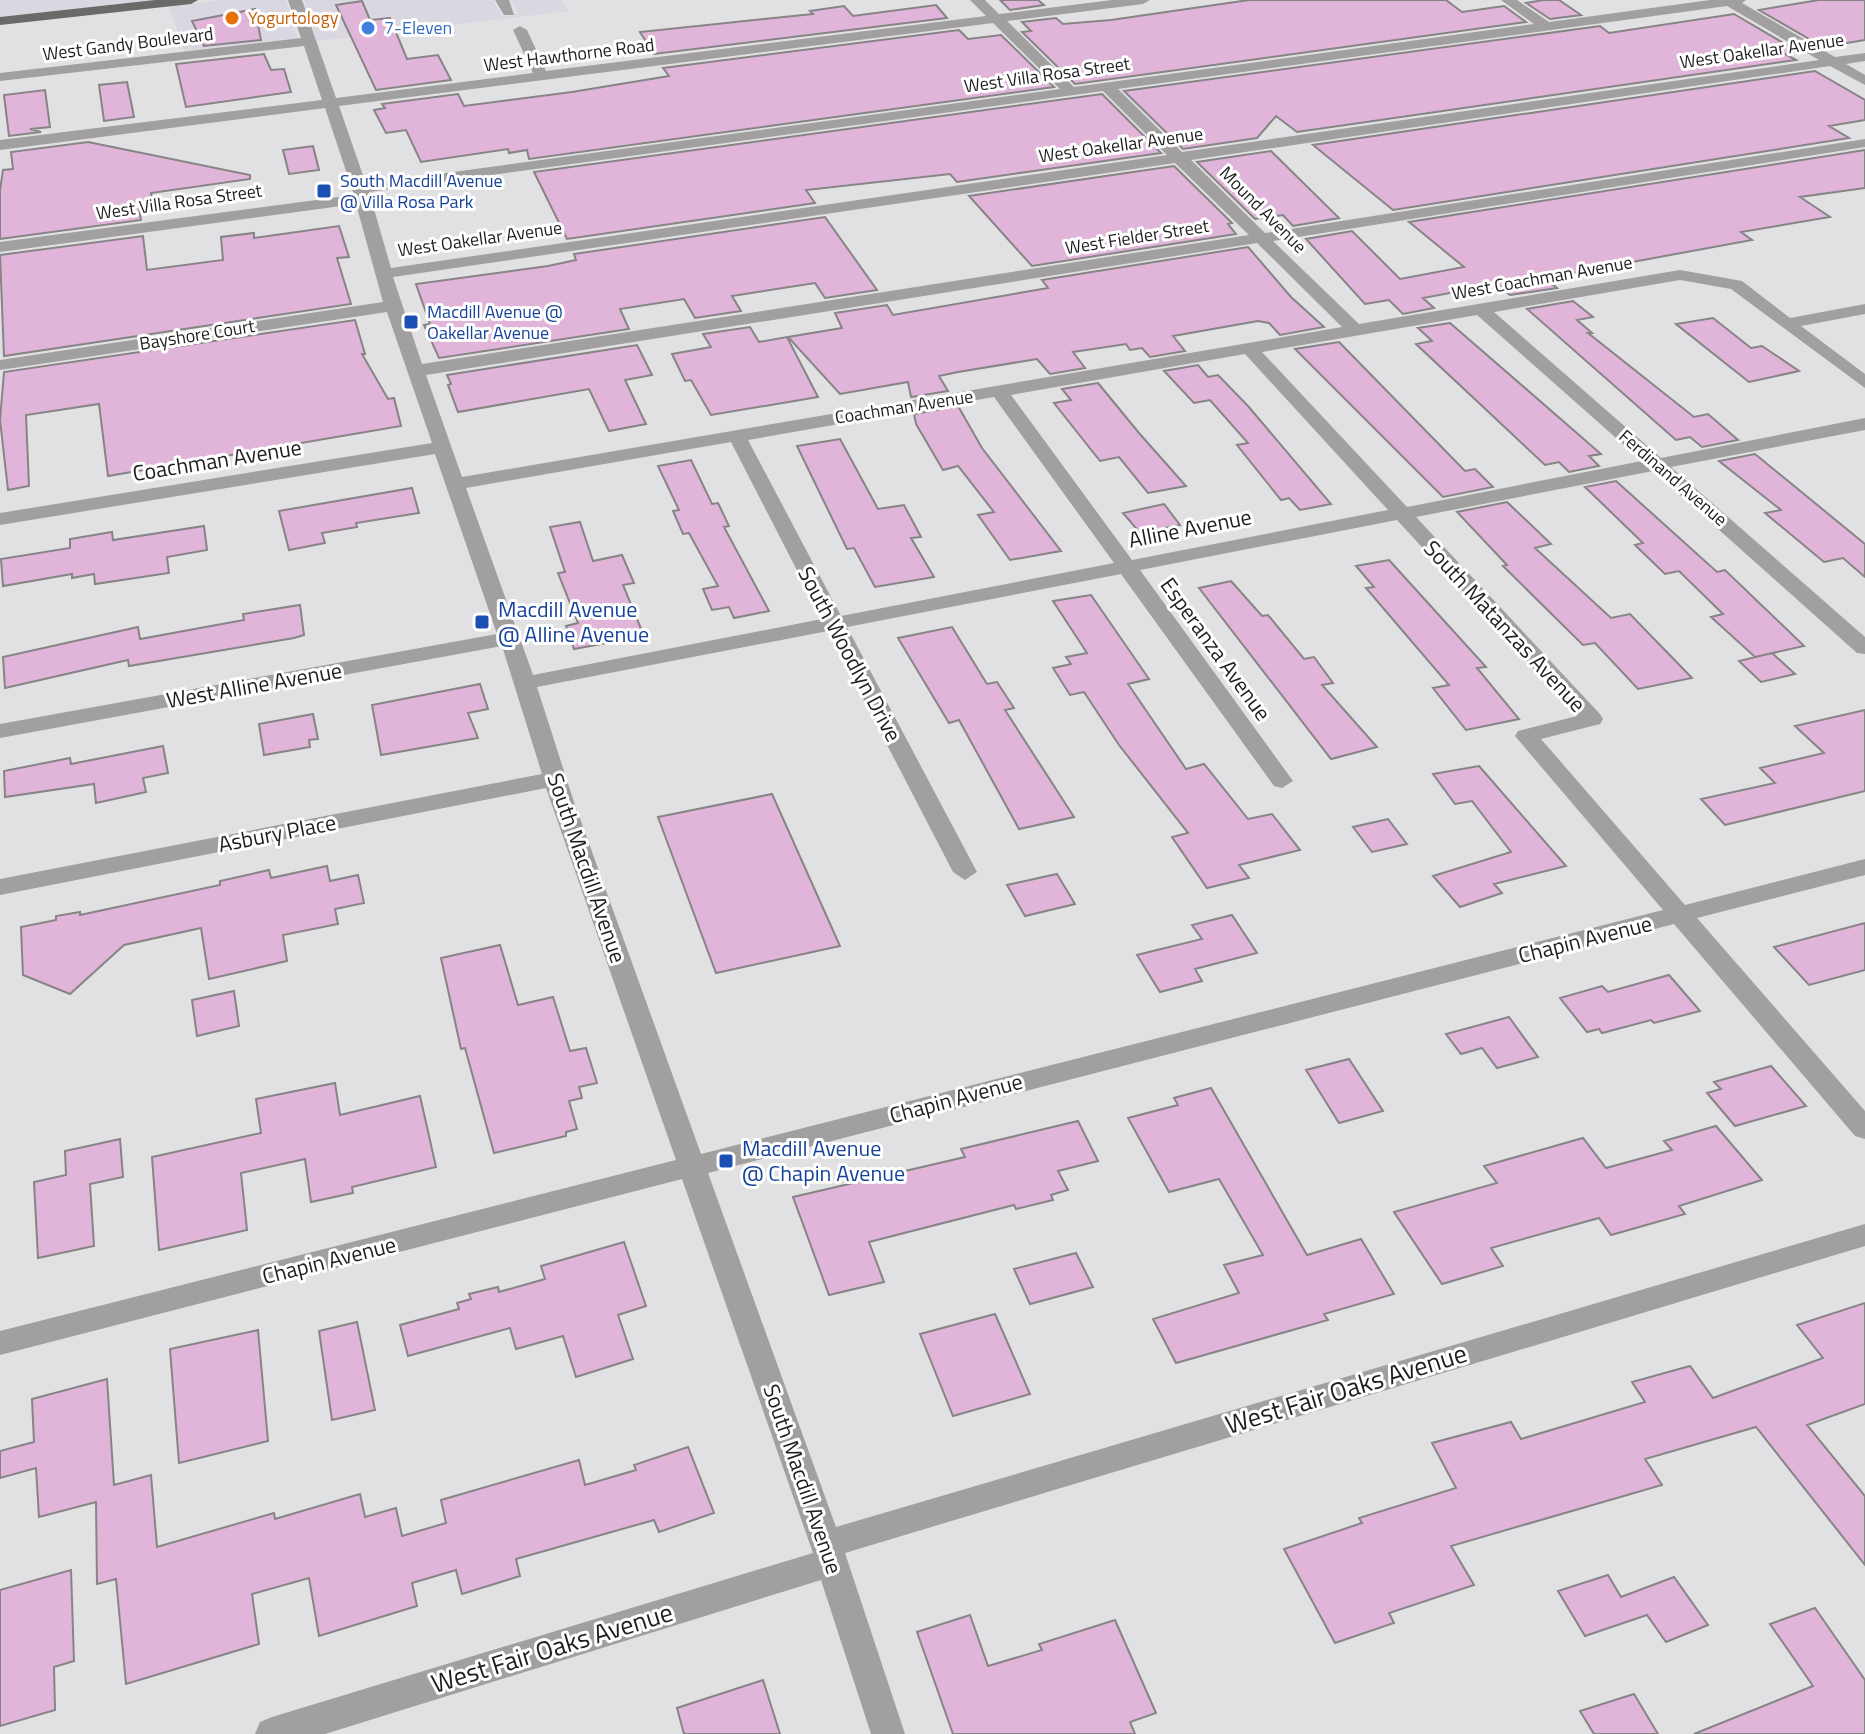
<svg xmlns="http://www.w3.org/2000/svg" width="1865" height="1734" font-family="'Titillium Web',sans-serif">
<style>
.built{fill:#dbd7e1}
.building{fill:#e1b5d9;stroke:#878486;stroke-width:2}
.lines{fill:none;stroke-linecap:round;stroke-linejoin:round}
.minor{fill:#a19f9f;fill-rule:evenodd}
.major{fill:#6c6a69;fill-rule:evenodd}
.food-dot{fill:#e8710a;stroke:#fff;stroke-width:3}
.shop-dot{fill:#3f7fe0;stroke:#fff;stroke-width:3}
.transit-dot{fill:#1a4fb4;stroke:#fff;stroke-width:3}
.labels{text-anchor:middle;stroke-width:6;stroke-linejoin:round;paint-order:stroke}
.far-food-label{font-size:18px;fill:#c56008;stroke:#fff;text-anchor:start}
.far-shop-label{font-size:18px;fill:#366cbe;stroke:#fff;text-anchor:start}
.far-street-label{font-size:18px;fill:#1e1d1f;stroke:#fff}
.far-transit-label{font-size:18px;fill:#164399;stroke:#fff;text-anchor:start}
.street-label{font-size:22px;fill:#1e1d1f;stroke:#fff}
.transit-label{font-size:22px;fill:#164399;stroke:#fff;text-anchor:start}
.near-street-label{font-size:26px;fill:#1e1d1f;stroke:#fff}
</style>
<rect width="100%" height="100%" fill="#e1e0e2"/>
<!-- built -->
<path class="built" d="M0 0H161L0 17Z
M223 0H286L297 38 184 51 169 6Z
M304 0H493L503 17 519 14 511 0H562L568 11 317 41Z"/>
<!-- building -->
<path class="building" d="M1000 0H1038L1044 5 1010 10Z
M1249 0H1446L1462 12 1504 6 1526 22 1075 84 1022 32 1031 31 1022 22 1056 18 1063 24 1111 20Z
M1544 0H1559L1581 15 1550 19 1526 3Z
M1819 0H1865V40L1823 47 1759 10Z
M362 1 370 20 390 18 407 59 438 55 451 80 376 90 336 5Z
M936 5 947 18 654 54 640 32 813 14 810 11 844 6 853 16Z
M255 9 261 40 204 46 192 21Z
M1734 14 1797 51 1785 54 1796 60 1297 132 1276 116 1257 138 1183 149 1124 91 1600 26 1609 33Z
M959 30 968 39 1001 35 1054 87 529 159 527 150 509 153 508 149 421 162 406 130 386 133 374 110 385 108 382 104 458 94 464 106 572 92 669 76 663 68Z
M264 54 271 70 284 69 291 92 186 107 176 64Z
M1815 71 1865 100V120L1829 126 1849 138 1393 210 1313 145Z
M127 82 134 117 104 121 99 85Z
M45 90 50 127 30 129 41 132 9 136 4 95Z
M1102 94 1161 153 957 182 950 174 806 190 815 203 567 239 534 172Z
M88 142 250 175V179L151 193 154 206 139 208 141 220 0 239V190L3 170 13 169 11 152Z
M313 146 319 170 289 174 283 150Z
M1865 150V188L1800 197 1830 217 1741 232 1752 240 1545 278 1557 288 1510 295 1497 284 1423 298 1434 308 1403 314 1389 300 1365 304 1306 239 1352 231 1400 279 1464 267 1409 222Z
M1271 151 1339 218 1293 226 1283 215 1255 219 1197 162Z
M1174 166 1232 223 1228 224 1236 234 1032 266 969 196Z
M825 217 877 290 825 298 815 283 732 296 741 311 695 318 684 299 620 309 629 329 439 358 424 325 430 324 416 284 548 266 576 260 574 254Z
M339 226 349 257 337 258 351 304 4 356 0 255 143 236 147 270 223 260 221 237 254 233V238Z
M1248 247 1291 297 1324 327 1280 335 1269 323 1258 321 1173 336 1185 351 1150 357 1142 348 1130 350 1126 344 1073 352 1085 368 1050 374 1037 359 958 372 939 376 948 391 911 397 908 382 840 394 788 337 842 328 835 313 887 305 893 315 1048 288 1042 280Z
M1573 301 1593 317 1577 320 1592 333H1588L1694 417 1708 414 1738 440 1702 447 1690 437 1676 440 1527 309Z
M1713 318 1751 348 1762 346 1799 371 1749 382 1676 324Z
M355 320 365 354H362L388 399 394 398 401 426 108 476 99 404 26 415 29 486 8 490 0 420 4 372Z
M1450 323 1601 454 1589 456 1599 466 1569 472 1559 462 1545 465 1416 344 1432 341 1418 328Z
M750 327 759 342 787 337 818 397 711 415 691 380 685 381 672 354 711 347 703 334Z
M1339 342 1465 471 1475 469 1493 487 1443 497 1295 349Z
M637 345 652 375 625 380 646 424 609 431 589 389 458 412 448 385 451 384 447 375Z
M1198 365 1208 377 1218 375 1248 406 1331 504 1300 510 1289 498 1281 500 1237 445 1248 443 1210 400 1194 403 1164 371Z
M1098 383 1139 433 1186 486 1148 493 1119 457 1100 461 1054 403 1071 400 1062 389Z
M958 406 982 448 1061 551 1010 560 978 515 994 512 958 466 943 470 916 424 914 414Z
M840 439 878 509 904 505 921 537 911 538 934 577 875 587 854 548 847 549 797 446Z
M1755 454 1865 544V577L1843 558 1824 562 1765 513 1781 510 1719 461Z
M691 460 712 504 718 503 729 526 724 527 769 611 734 618 729 607 712 610 703 589 718 586 689 533 683 534 673 511 679 510 658 466Z
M1616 481 1717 572 1725 570 1804 646 1755 657 1711 617 1723 614 1679 571 1665 574 1635 545 1643 543 1585 487Z
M412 488 419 513 356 523 357 527 322 533 325 543 289 550 279 511Z
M1507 502 1551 544 1535 548 1611 618 1630 614 1692 678 1638 689 1595 643 1583 645 1503 566 1507 565 1457 512Z
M1164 504 1180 525 1140 533 1123 513Z
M580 522 593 561 622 555 634 583 623 585 644 636 574 649 566 626 578 623 558 573 565 572 550 527Z
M204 526 207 550 167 557 169 573 95 584 94 574 72 578V574L3 586 1 559 70 548V539L112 532 113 540Z
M1389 560 1486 667 1477 668 1519 719 1466 730 1433 688 1449 685 1366 588 1374 587 1356 566Z
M1231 581 1262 616 1268 615 1304 659 1314 657 1333 683 1322 685 1377 747 1331 759 1199 588Z
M1091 595 1149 679 1128 684 1186 769 1204 764 1248 819 1272 814 1300 850 1239 865 1249 878 1207 888 1172 837 1188 833 1119 745 1084 692 1070 695 1053 668 1071 664 1066 657 1087 653 1053 601Z
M300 605 304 635 294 638 129 666 128 660 5 688 3 657 138 627 140 639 244 620 243 614Z
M952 627 987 684 997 682 1014 708 1005 710 1074 817 1019 829 959 720 949 723 898 638Z
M1772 653 1795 674 1761 682 1739 661Z
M480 684 488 709 468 713 478 738 381 755 372 705Z
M1865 710V791L1725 825 1701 799 1775 783 1760 768 1824 753 1795 726Z
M313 714 318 739 309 740 310 747 264 755 259 724Z
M163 746 168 773 143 778 146 792 96 803 94 784 5 797 4 771 70 758 71 764Z
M1479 766 1566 866 1494 884 1502 893 1460 907 1433 876 1511 852 1472 801 1455 804 1433 774Z
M772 794 840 946 716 973 658 817Z
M1388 819 1407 844 1372 852 1353 827Z
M327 866 330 881 358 875 364 903 335 909 338 924 283 935 287 961 209 979 201 928 124 945 70 994 23 975 21 927 56 920V916L80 912V915L220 885V881L269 870 271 878Z
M1057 874 1075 904 1025 916 1007 885Z
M1232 915 1257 953 1195 969 1202 981 1160 992 1137 955 1202 939 1192 925Z
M1865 923V970L1809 985 1774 947Z
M500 945 518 1005 553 997 570 1051 586 1048 597 1083 579 1087 582 1098 569 1101 577 1129 566 1132V1136L494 1153 465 1048 461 1049 441 958Z
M1669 975 1700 1011 1654 1023 1651 1020 1602 1033 1599 1029 1587 1032 1560 998 1602 986 1608 992Z
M234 991 239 1026 197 1036 192 1000Z
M1509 1017 1538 1057 1497 1068 1482 1048 1461 1054 1446 1034Z
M1349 1059 1383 1111 1339 1123 1306 1070Z
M1771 1066 1806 1106 1735 1126 1707 1093 1721 1089 1714 1082Z
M335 1083 340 1115 420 1096 436 1167 352 1187 353 1193 311 1202 305 1159 241 1173 247 1230 159 1250 152 1157 261 1133 256 1099Z
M1211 1088 1307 1255 1361 1239 1394 1294 1324 1314 1328 1320 1176 1363 1153 1319 1239 1293 1224 1265 1263 1255 1219 1179 1169 1192 1128 1118 1178 1105 1174 1098Z
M1078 1121 1098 1161 1058 1171 1068 1190 1051 1195 1053 1200 1016 1209 1014 1205 869 1242 884 1282 829 1295 793 1197 965 1157 961 1149Z
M1716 1126 1762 1180 1679 1206 1685 1214 1611 1235 1599 1218 1491 1248 1503 1266 1442 1284 1394 1212 1497 1183 1484 1166 1583 1138 1606 1168 1672 1150 1664 1141Z
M120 1139 123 1177 90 1184 94 1246 38 1258 34 1182 66 1175 65 1151Z
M624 1242 646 1306 618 1315 633 1359 576 1377 563 1336 516 1349 510 1328 408 1356 400 1325 459 1309 457 1303 471 1299 469 1294 498 1287 499 1292 545 1279 541 1266Z
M1076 1253 1093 1287 1030 1304 1014 1269Z
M1865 1303V1404L1807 1425 1865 1496V1565L1756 1427 1645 1459 1662 1485 1451 1546 1474 1585 1389 1613 1394 1623 1335 1643 1284 1549 1362 1523 1359 1518 1456 1488 1432 1443 1511 1422 1521 1439 1645 1402 1632 1382 1690 1366 1713 1398 1823 1358 1797 1325Z
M995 1314 1030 1394 953 1416 920 1334Z
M357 1322 375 1410 332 1420 319 1331Z
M258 1330 268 1441 179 1463 170 1349Z
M107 1379 114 1485 151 1475 157 1547 274 1513 275 1519 360 1494 365 1517 396 1508 402 1536 446 1523 441 1500 579 1460 585 1485 636 1470 634 1465 688 1447 714 1513 659 1532 654 1520 516 1559 520 1576 462 1594 456 1570 412 1583 417 1606 319 1636 309 1578 252 1594 259 1644 126 1684 116 1579 97 1584 96 1502 39 1517 36 1468 0 1478V1451L34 1442 32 1399Z
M71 1570 74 1661 54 1667 55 1710 0 1726V1590Z
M1608 1575 1621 1597 1674 1577 1708 1625 1666 1642 1647 1615 1585 1636 1558 1591Z
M1815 1608 1865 1680V1734H1694L1813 1686 1770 1624Z
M970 1615 988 1666 1042 1650 1039 1644 1115 1620 1156 1713 1130 1722 1135 1734H953L917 1632Z
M763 1680 780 1734H684L677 1708Z
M1634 1694 1658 1734H1594L1580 1711Z"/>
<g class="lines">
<!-- minor -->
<path class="minor" d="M288 0H302L336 98 533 73 513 30 520 26 527 30 546 71 986 16 970 0H985L999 14 1112 0H1150L1143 4 1007 21 1074 87 1534 24 1501 0H1517L1549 22 1710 0H1746L1742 3 1835 57 1865 53V61L1846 64 1865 75V85L1830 66 1191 160 1265 233 1865 139V147L1273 241 1359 324 1680 270 1742 281 1790 318 1865 304V314L1801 326 1865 374V388L1731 289 1680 280 1494 312 1661 458 1865 418V430L1671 467 1865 637V654L1857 653 1653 471 1416 517 1600 714 1603 719 1600 724 1541 739 1685 905 1865 859V875L1697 918 1865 1111V1139L1855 1136 1674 924 708 1173 836 1527 1865 1224V1246L845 1553 905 1734H871L821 1580 325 1734H255L260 1722 272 1717 813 1553 682 1179 0 1355V1331L676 1160 546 788 0 895V879L542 774 502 646 0 738V724L497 634 435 454 0 525V513L432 443 387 312 0 370V360L383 302 356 204 0 252V242L354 195 325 108 0 150V140L322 100 304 46 0 81V73L301 38ZM1727 6 1819 60 1182 152 1118 89ZM993 23 1060 89 366 184 339 106ZM1103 91 1167 155 391 268 369 192ZM1175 163 1249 235 422 364 393 277ZM1257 243 1342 327 462 477 426 375ZM1477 315 1642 461 1407 507 1262 352ZM1245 354 1388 510 1132 560 1011 395ZM994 397 1114 563 841 616 748 440ZM731 442 822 619 533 675 466 488ZM1397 520 1577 716 1518 731 1515 736 1663 910 701 1154 573 799 537 687 828 631 953 872 965 880 977 872 847 627 1121 574 1274 786 1282 788 1293 781 1140 570Z
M495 0H509L514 15H504Z"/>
<!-- major -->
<path class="major" d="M155 0H198L191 4 0 25V17Z"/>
</g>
<!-- markers -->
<circle class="food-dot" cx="232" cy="18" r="8"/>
<circle class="shop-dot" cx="368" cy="28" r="8"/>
<g class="transit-dot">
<rect x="316" y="183" width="16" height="16" rx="4"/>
<rect x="403" y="314" width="16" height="16" rx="4"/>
<rect x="474" y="614" width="16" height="16" rx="4"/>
<rect x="718" y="1153" width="16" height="16" rx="4"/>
</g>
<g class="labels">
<!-- far-food labels -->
<g class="far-food-label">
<text x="248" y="24">Yogurtology</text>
</g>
<!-- far-shop labels -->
<g class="far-shop-label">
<text x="384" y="34">7-Eleven</text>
</g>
<!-- far-street labels -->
<g class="far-street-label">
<text transform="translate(128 44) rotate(-7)" y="6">West Gandy Boulevard</text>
<text transform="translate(1762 51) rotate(-8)" y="6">West Oakellar Avenue</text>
<text transform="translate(569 55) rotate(-7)" y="6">West Hawthorne Road</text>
<text transform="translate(1047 75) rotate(-8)" y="6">West Villa Rosa Street</text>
<text transform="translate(1121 145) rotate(-8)" y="6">West Oakellar Avenue</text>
<text transform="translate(179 202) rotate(-8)" y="6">West Villa Rosa Street</text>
<text transform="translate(1263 210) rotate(45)" y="6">Mound Avenue</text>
<text transform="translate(1137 237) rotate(-9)" y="6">West Fielder Street</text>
<text transform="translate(480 239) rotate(-8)" y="6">West Oakellar Avenue</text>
<text transform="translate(1542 278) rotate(-10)" y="6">West Coachman Avenue</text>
<text transform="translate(197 335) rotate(-9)" y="6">Bayshore Court</text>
<text transform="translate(904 407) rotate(-9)" y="6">Coachman Avenue</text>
<text transform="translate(1673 478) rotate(41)" y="6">Ferdinand Avenue</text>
</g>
<!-- far-transit labels -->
<g class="far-transit-label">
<text x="340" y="187">South Macdill Avenue<tspan x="340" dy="21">@ Villa Rosa Park</tspan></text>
<text x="427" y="318">Macdill Avenue @<tspan x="427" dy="21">Oakellar Avenue</tspan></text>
</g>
<!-- street labels -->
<g class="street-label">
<text transform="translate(217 460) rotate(-9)" y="8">Coachman Avenue</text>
<text transform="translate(1190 528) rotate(-11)" y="8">Alline Avenue</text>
<text transform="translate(1505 626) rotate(47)" y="8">South Matanzas Avenue</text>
<text transform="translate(1216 649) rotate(54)" y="8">Esperanza Avenue</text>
<text transform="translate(850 654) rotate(62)" y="8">South Woodlyn Drive</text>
<text transform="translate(254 685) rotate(-10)" y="8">West Alline Avenue</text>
<text transform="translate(277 833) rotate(-11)" y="8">Asbury Place</text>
<text transform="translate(587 868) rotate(71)" y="8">South Macdill Avenue</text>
<text transform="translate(1585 939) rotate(-14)" y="8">Chapin Avenue</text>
<text transform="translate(956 1098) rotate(-15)" y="8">Chapin Avenue</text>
<text transform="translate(329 1260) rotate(-14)" y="8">Chapin Avenue</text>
<text transform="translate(803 1479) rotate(71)" y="8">South Macdill Avenue</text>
</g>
<!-- transit labels -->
<g class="transit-label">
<text x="498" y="617">Macdill Avenue<tspan x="498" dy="25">@ Alline Avenue</tspan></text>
<text x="742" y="1156">Macdill Avenue<tspan x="742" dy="25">@ Chapin Avenue</tspan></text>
</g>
<!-- near-street labels -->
<g class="near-street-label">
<text transform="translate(1346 1389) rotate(-17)" y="9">West Fair Oaks Avenue</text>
<text transform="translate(552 1648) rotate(-17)" y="9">West Fair Oaks Avenue</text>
</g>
</g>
</svg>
